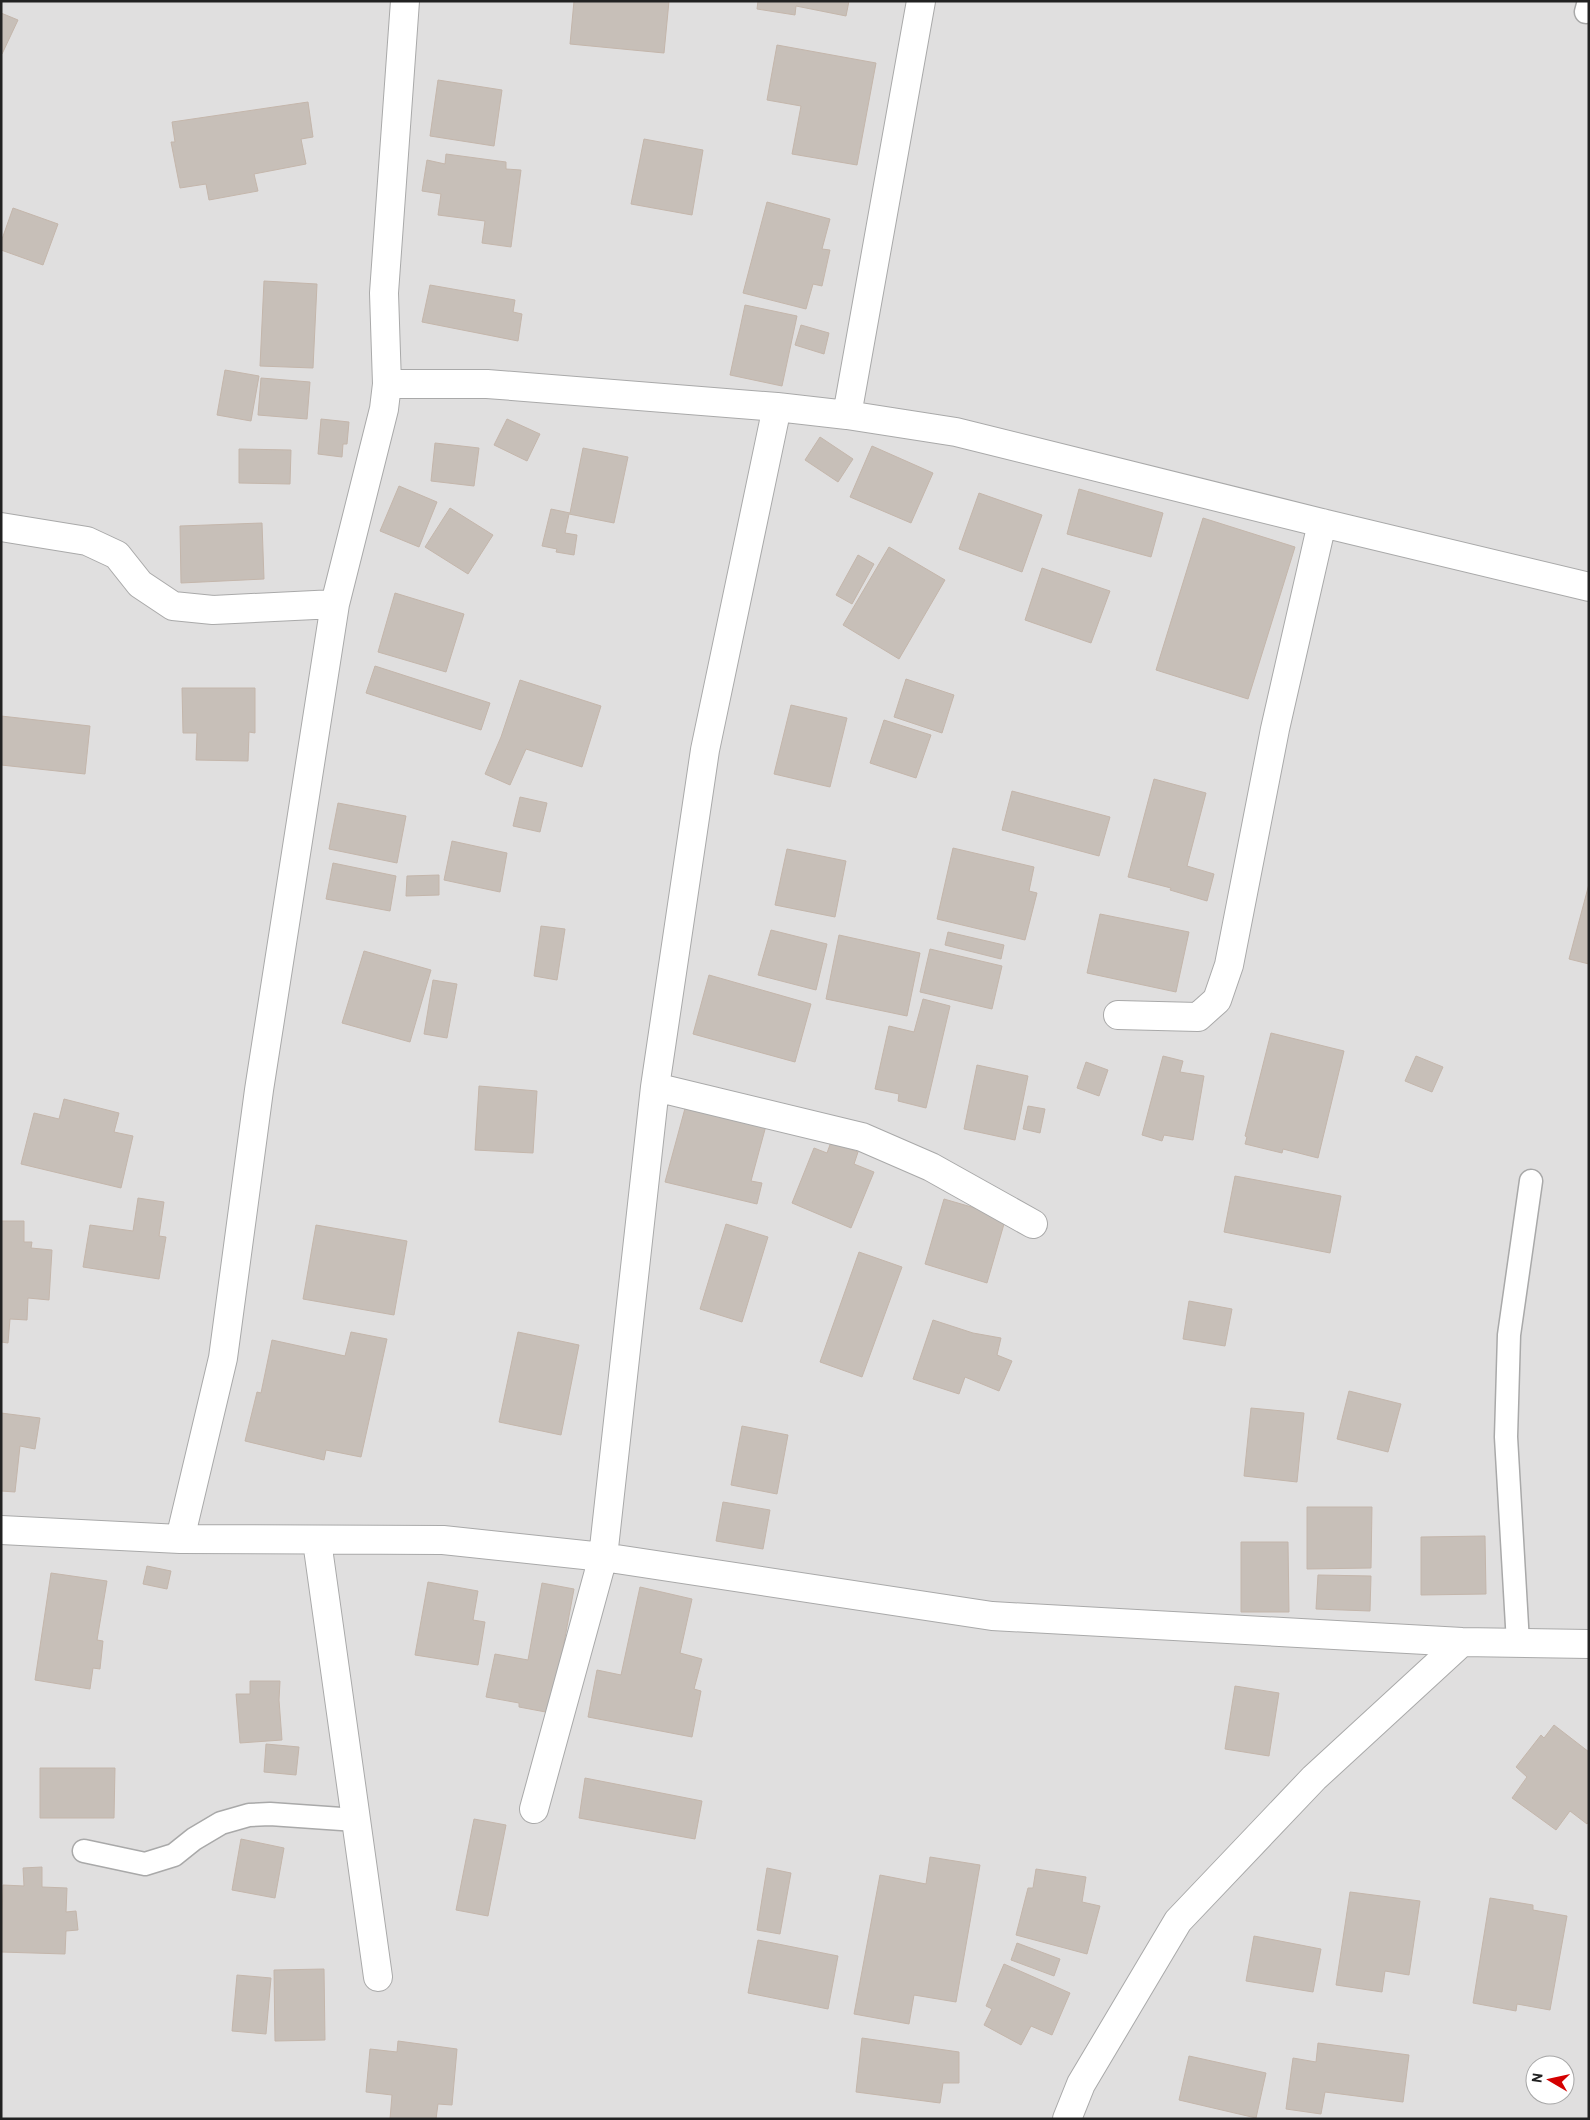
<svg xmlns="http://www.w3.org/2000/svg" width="1590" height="2120" font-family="Barlow,sans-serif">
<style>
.residential{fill:#e0dfdf;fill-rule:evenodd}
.building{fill:#c7bfb8;stroke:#c4b6ab}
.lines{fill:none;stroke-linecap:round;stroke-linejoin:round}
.service-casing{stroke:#a9a9a9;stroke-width:25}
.minor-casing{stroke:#a9a9a9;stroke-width:30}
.service{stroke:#fff;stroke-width:22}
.minor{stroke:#fff;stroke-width:28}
</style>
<rect width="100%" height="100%" fill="#f2efe9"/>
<!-- residential -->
<path class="residential" d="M1 1H1589V2119H1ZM1535 2065H1565V2095H1535Z"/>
<!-- building -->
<path class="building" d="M574 1H669L664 53 570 44Z
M758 1H849L846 16 796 6 795 15 757 9Z
M1 13 18 20 2 54H1Z
M777 45 876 63 857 165 792 154 801 106 767 100Z
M438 80 502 90 494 146 430 136Z
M308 102 313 137 301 139 306 164 254 174 258 191 209 200 206 184 180 188 171 142H175L172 122Z
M644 139 703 150 692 215 631 204Z
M446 154 506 162V169L521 170 511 247 482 243 485 221 438 215 441 194 422 191 427 160 445 164Z
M767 202 830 219 822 249 830 250 822 286 813 284 806 309 743 293Z
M13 208 58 224 43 265 1 250V242Z
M264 281 317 284 313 368 260 366Z
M430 285 515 300 513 312 522 314 518 341 422 322Z
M745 305 797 316 782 386 730 375Z
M801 325 829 333 824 354 795 345Z
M225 370 259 376 251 421 217 415Z
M261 378 310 382 307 419 258 415Z
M321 419 349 422 347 444H343L342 457 318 454Z
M507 419 540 434 527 461 494 445Z
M820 437 853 459 838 482 805 460Z
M435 443 479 448 474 486 431 481Z
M872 446 933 473 911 523 850 497Z
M583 448 628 457 614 523 569 514 565 533 577 535 574 555 556 552 557 549 542 546 551 509 570 513Z
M239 449 291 450 290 484 239 483Z
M399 486 437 502 419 547 380 531Z
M1079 489 1163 513 1151 557 1067 534Z
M979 493 1042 515 1022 572 959 549Z
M450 508 493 535 468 574 425 547Z
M1203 518 1295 547 1248 699 1156 670Z
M262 523 264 579 181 583 180 526Z
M889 547 945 580 899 659 843 625Z
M858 555 874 564 852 604 836 595Z
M1042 568 1110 591 1091 643 1025 620Z
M395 593 464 614 446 672 378 652Z
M375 666 490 703 481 730 366 693Z
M906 679 954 695 942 733 894 717Z
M520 680 601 706 582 767 526 749 510 785 485 774 501 737Z
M182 688H255V733L249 732 248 761 196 760 197 733H183Z
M791 705 847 718 830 787 774 774Z
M1 716 90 726 85 774 1 765Z
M884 720 931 735 916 778 870 763Z
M1154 779 1206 793 1187 866 1214 874 1207 901 1170 890 1171 888 1128 877Z
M1012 791 1110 817 1099 856 1002 830Z
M520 797 547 803 540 832 513 826Z
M338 803 406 816 397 863 329 849Z
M452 841 507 853 500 892 444 880Z
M953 848 1034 867 1029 891 1037 893 1025 940 937 919Z
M787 849 846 861 835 917 775 905Z
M333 863 396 876 390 911 326 899Z
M439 875V895L406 896 407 876Z
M1589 884V964L1569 959Z
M1100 914 1189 932 1176 992 1087 973Z
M541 926 565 929 557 980 534 976Z
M771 930 827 944 816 990 758 975Z
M948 932 1004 945 1001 959 945 945Z
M839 935 920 953 907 1016 826 999Z
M930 949 1002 966 992 1009 920 992Z
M364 951 431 970 410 1042 342 1023Z
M709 975 811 1004 795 1062 693 1034Z
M433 980 457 984 447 1038 424 1034Z
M923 999 950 1006 926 1108 898 1101 899 1094 875 1089 889 1026 914 1032Z
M1271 1033 1344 1051 1318 1158 1283 1149 1282 1153 1245 1144 1247 1137 1245 1136Z
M1163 1056 1183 1061 1180 1072 1204 1076 1193 1140 1164 1135 1162 1141 1142 1135Z
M1416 1056 1443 1067 1432 1092 1405 1081Z
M1086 1062 1108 1070 1099 1096 1077 1088Z
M977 1065 1028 1076 1015 1140 964 1129Z
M479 1086 537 1091 533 1153 475 1150Z
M64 1099 119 1113 114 1132 133 1136 121 1188 21 1164 34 1113 59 1119Z
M687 1101 767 1122 751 1181 762 1183 757 1204 665 1182Z
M1028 1106 1045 1109 1040 1133 1023 1129Z
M831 1142 858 1152 854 1164 874 1172 851 1228 792 1203 814 1148 827 1153Z
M1235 1176 1341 1196 1330 1253 1224 1232Z
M138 1198 164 1202 159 1236 166 1237 159 1279 83 1267 90 1225 133 1231Z
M944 1199 1006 1217 987 1283 925 1264Z
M1 1221H24V1242H32L31 1248 52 1250 49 1300 28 1298 27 1320 10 1319 8 1343 1 1342Z
M726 1224 768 1237 742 1322 700 1309Z
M316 1225 407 1241 394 1315 303 1299Z
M859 1252 902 1267 862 1377 820 1362Z
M1189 1301 1232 1309 1225 1346 1183 1339Z
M933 1320 973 1333 1001 1338 997 1355 1012 1361 999 1391 965 1377 959 1394 913 1379Z
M351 1332 387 1339 361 1457 326 1450 324 1460 245 1441 257 1392 261 1393 272 1340 345 1356Z
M518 1332 579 1345 561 1435 499 1422Z
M1349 1391 1401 1404 1388 1452 1337 1439Z
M1251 1408 1304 1413 1297 1482 1244 1476Z
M1 1413 40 1418 35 1449 20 1446 15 1492 1 1491Z
M742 1426 788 1435 777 1494 731 1485Z
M723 1502 770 1510 763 1549 716 1541Z
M1307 1507H1372L1371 1568 1307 1569Z
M1485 1536 1486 1594 1421 1595V1537Z
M1241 1542H1288L1289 1612H1241Z
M147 1566 171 1571 167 1589 143 1584Z
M51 1573 107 1581 97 1640 103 1641 100 1669 93 1668 90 1689 35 1680Z
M1318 1575 1371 1576 1370 1611 1316 1609Z
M428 1582 478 1591 473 1620 485 1622 478 1665 415 1655Z
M542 1583 574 1589 551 1713 519 1707V1703L486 1697 495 1654 528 1660Z
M640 1587 692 1599 680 1653 702 1659 694 1689 701 1691 692 1737 588 1717 597 1670 621 1675Z
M250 1681H280L279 1700 282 1740 240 1743 236 1694H250Z
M1235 1686 1279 1693 1269 1756 1225 1749Z
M1554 1725 1589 1752V1821L1587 1824 1570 1811 1556 1830 1512 1798 1527 1777 1516 1767 1541 1735 1544 1738Z
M266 1744 299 1747 296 1775 264 1772Z
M40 1768H115L114 1818H40Z
M585 1778 702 1801 695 1839 579 1818Z
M474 1819 506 1825 488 1916 456 1910Z
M241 1839 284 1848 275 1898 232 1890Z
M930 1857 980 1865 956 2002 914 1995 909 2024 854 2014 880 1875 926 1884Z
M42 1867V1887L67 1888 66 1912 76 1911 78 1930 66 1931 65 1954 1 1952 3 1885 24 1886 23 1868Z
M767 1868 791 1873 780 1934 757 1930Z
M1036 1869 1086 1877 1082 1902 1100 1906 1087 1954 1016 1935 1028 1888H1033Z
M1350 1892 1420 1901 1409 1975 1385 1971 1382 1992 1336 1985Z
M1490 1898 1533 1905V1910L1567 1916 1550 2010 1517 2004 1516 2011 1473 2003Z
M1254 1936 1321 1949 1313 1992 1246 1981Z
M758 1940 838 1956 828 2009 748 1993Z
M1017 1943 1060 1959 1054 1976 1011 1960Z
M1004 1964 1070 1993 1052 2035 1031 2026 1021 2045 984 2025 992 2009 986 2006Z
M324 1969 325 2040 275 2041 274 1970Z
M237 1975 271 1978 266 2034 232 2031Z
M862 2038 959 2052V2083H943L940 2103 856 2092Z
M398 2041 457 2049 452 2105 438 2104 436 2119H390L392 2095 366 2092 370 2049 397 2052Z
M1318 2043 1409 2055 1403 2102 1325 2092 1321 2114 1286 2109 1293 2058 1316 2062Z
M1189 2056 1266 2073 1256 2118 1179 2100Z"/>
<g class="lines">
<defs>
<path id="service" d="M1586 12 1589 1
M1518 1643 1506 1437 1509 1335 1531 1181
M84 1851 145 1864 174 1855 194 1839 221 1823 249 1815 270 1814 356 1820"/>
<path id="minor" d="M387 384H487L777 407 847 415 956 432 1322 523 1589 587
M847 415 921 1
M1 527 87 541 117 555 140 584 173 606 213 610 335 604
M1118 1015 1198 1017 1217 1000 1229 965 1275 729 1322 523
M655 1087 862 1137 931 1167 1033 1224
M1 1530 180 1539 443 1540 603 1557 992 1616 1462 1642 1589 1644
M180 1539 223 1358 259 1090 335 604 384 409 387 384 384 293 405 1
M317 1541 378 1977
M534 1809 603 1557 655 1087 705 750 777 407
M1067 2119 1081 2084 1178 1921 1314 1778 1462 1642"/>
</defs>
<!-- service casing -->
<use href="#service" class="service-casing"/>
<!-- minor casing -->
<use href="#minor" class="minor-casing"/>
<!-- service -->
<use href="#service" class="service"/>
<!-- minor -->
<use href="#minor" class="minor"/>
</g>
<!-- border -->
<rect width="1590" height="2120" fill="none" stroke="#222222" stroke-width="5"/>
<!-- north arrow -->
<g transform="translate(1550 2080) rotate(279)"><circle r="24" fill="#ffffff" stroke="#a7a7a7"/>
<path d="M0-4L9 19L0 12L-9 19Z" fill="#d40000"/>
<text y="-8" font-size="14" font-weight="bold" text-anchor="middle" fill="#222222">N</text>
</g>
</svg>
